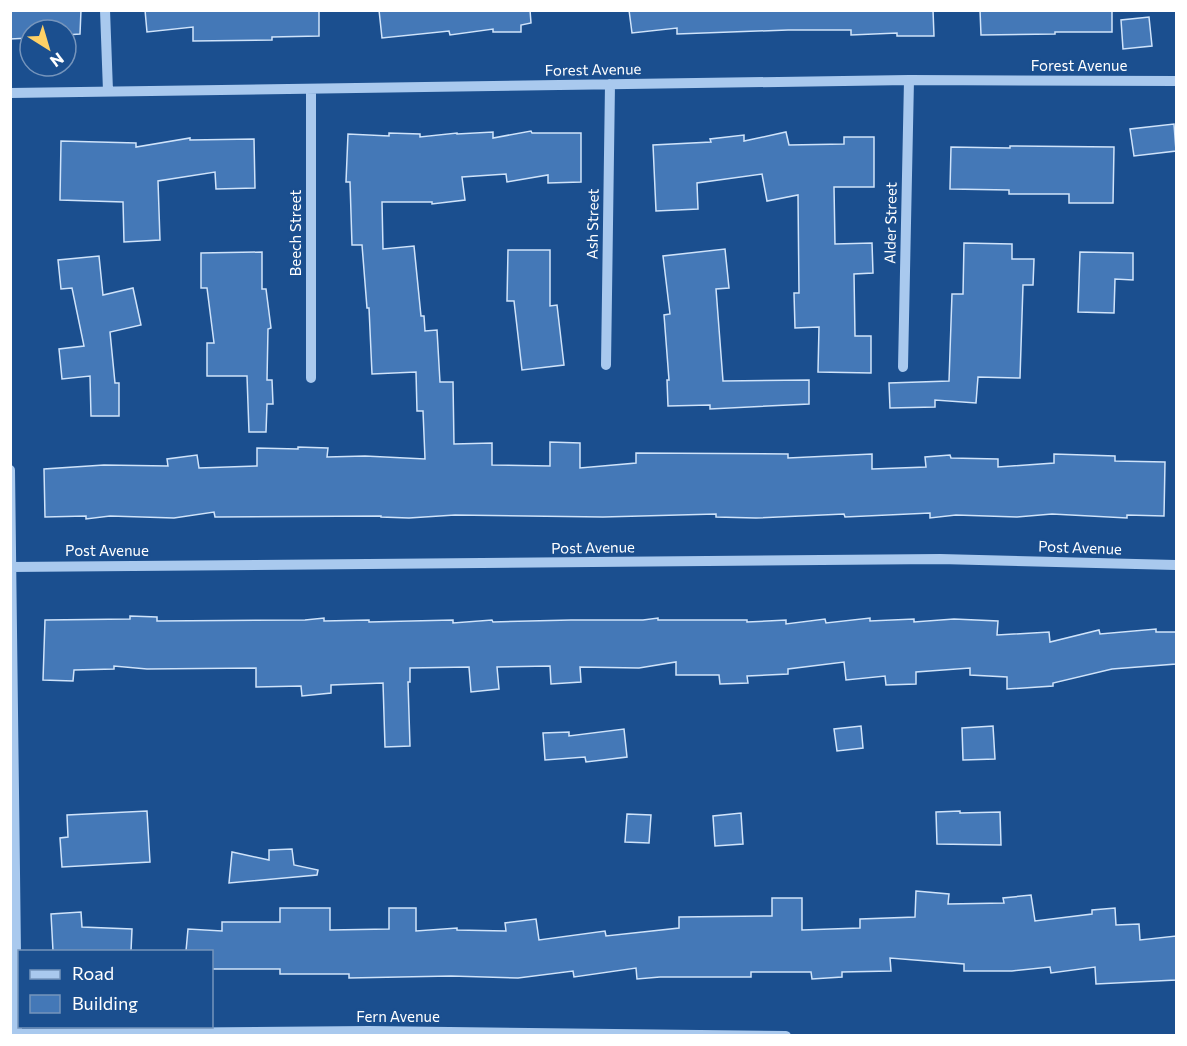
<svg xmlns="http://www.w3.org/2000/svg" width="1187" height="1046" font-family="Commissioner,sans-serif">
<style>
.building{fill:#4478b7;stroke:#cfe3fa;stroke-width:1.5}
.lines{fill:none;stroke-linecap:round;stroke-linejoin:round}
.minor{stroke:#a9c9ee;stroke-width:10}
.labels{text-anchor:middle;stroke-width:4.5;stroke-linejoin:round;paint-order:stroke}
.street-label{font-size:15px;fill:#fff;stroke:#1b4f8f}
</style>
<rect width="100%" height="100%" fill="#1b4f8f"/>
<!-- building -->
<path class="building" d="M10 10H81L80 34 66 35V30H30V38L10 39Z
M145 10H319V36L272 37V40L193 41V27L147 32Z
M379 10H530L531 23 521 25V32H493V29L450 35 449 31 382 38Z
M629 10H933L934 36H897V33L851 35V30H788L677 34V28L632 33Z
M980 10H1112V32H1055V34L981 35Z
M1149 17 1152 46 1123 49 1121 20Z
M1174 124 1176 151 1134 156 1130 129Z
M531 131 532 133H581V182L548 183V175L507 182 506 174 462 177 465 200 432 204V202H382L383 249 414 246 421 316H424L425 331 437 330 440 382H453L454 444 492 443V465L550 466V442L580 443V468L636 463V453L788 454V458L872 454V469L926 467 925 457 950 455 951 458 998 459V467L1054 463V454L1115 456V461L1165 462 1164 516 1127 515V518L1052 514 1017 517 956 515 930 518V513L845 517 844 514 756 518 716 517V514L603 517 455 515 409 518 381 517V516L215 517 214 512 174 518 110 516 86 519V516L45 517 44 469 104 465 168 466 167 459 197 455 199 468 257 466V448L298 449V447L328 448 327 457 365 456 425 459 423 411H417L416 372 372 374 369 308H367L362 245H352L350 182H346L348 134 389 136V133L420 134V137L457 133V134L493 132V138Z
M786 132 789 145 844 144V137H874V187H834L835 244 872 243 873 273 854 274 855 336H871V373L818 372 819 327 795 328 794 293H799L798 195 767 201 762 174 697 183 698 209 656 211 653 145 711 142 710 139 744 135V141Z
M190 138V140L254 139 255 188 216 189 215 172 158 181 160 240 124 242 123 202 60 200 61 141 136 143V147Z
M1010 146 1114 147 1113 203H1069V194H1009V190L950 189 951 147 1010 148Z
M964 243 1012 244V259H1034L1033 285H1023L1020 378 978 377 976 403 935 400V407L890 408 889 383 949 381 952 294H963Z
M725 249 729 288 716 289 723 381 809 380V404L710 409V405L668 406 667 380H669L664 315 670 314 663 256Z
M508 250H550V306L557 305 564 365 522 370 514 301H507Z
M262 252V289H266L271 328 268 329 267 380H272L273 404H267L266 432H249L247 376H207V343H214L207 288H201V253Z
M1080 252 1133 253V280L1115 279 1114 313 1078 312Z
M99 256 103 295 133 288 141 325 110 332 115 383H119V416H91L90 376 62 379 59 349 84 346 72 288 61 289 58 260Z
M130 616 157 617V621L305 620 324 618V621L369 620V622L453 620V623L492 620 493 622 571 620H643L658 618V620H747V622L786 620V624L825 619 826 623 870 618V621L914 619V622L954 619 998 621 997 635 1049 632 1050 642 1099 630 1100 634 1156 629V632H1176V664L1112 669 1053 683V686L1007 689V677L970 675V668L916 672V684L886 685 885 676 846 680 844 662 788 669V674L747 676 748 683 720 684 719 675H676V662L639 668 580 667 581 682 551 684 550 666 497 667 499 689 471 692 469 667 410 668V682H408L410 746 385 747 383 683 331 685V693L302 696 301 686 256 687V668L147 669 114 666V669L74 670 73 681 43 680 45 620 130 619Z
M861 726 863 748 837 751 834 729Z
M993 726 995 759 963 760 962 728Z
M624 729 627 757 586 762 585 757 545 760 543 733 569 732V736Z
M147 811 150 862 62 867 60 838 68 837 67 815Z
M960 811V813L1000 812 1001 845 937 844 936 812Z
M741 813 743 844 715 846 713 816Z
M627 814 651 815 649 843 625 842Z
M292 849 294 865 318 870 317 875 229 883 232 852 269 860V850Z
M916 891 949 894 948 904 1004 903 1003 898 1031 895 1035 921 1092 914V910L1115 908 1116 925 1139 924 1140 940 1176 936V980L1096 984 1095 967 1051 973 1050 967 1012 971H964V964L890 958 891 971 842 972V977L812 979 811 972H751V977H660L637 979 636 968 574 977 573 971 518 978 451 976 349 978V974H280V969H212V951H186L188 929 222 931V922H280V908H330V930L389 929V908H416V931L457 928V930L506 931 505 923 536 919 539 940 605 931 606 936 679 928V917L772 916V898H802V930L860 928V919L915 917Z
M81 912 82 927 132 929 131 951H53L51 914Z"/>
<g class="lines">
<!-- minor -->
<path class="minor" d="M105 10 108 91
M311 89V378
M10 93 909 80 1176 81
M606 365 610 84
M903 367 909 80
M10 470 17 1034
M10 567 940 559 1176 565
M10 1034 369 1031 786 1036"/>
</g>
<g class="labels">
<!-- street labels -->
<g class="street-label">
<text x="1079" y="71">Forest Avenue</text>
<text transform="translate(593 70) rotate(-1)" y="5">Forest Avenue</text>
<text transform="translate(891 223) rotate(-89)" y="5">Alder Street</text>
<text transform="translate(593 224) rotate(-89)" y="5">Ash Street</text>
<text transform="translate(296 233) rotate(-90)" y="5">Beech Street</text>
<text transform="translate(593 548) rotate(-1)" y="5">Post Avenue</text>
<text transform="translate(1080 548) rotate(2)" y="5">Post Avenue</text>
<text x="107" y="556">Post Avenue</text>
<text x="398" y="1022">Fern Avenue</text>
</g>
</g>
<!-- border -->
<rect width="1187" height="1046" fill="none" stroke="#ffffff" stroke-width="24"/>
<!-- legend -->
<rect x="18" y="950" width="195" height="78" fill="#1b4f8f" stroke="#7695bc" stroke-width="1.5"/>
<rect x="30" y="970" width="30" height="9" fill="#a9c9ee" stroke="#7695bc" stroke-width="1.5"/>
<text x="72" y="980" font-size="18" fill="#ffffff">Road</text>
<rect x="30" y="995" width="30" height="18" fill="#4478b7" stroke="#7695bc" stroke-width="1.5"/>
<text x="72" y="1010" font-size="18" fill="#ffffff">Building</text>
<!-- north arrow -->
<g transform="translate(48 48) rotate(143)"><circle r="28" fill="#1b4f8f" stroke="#7695bc" stroke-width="1.5"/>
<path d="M0-4.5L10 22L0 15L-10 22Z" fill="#ffd166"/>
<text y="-9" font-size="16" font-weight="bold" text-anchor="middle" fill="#ffffff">N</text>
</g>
</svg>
